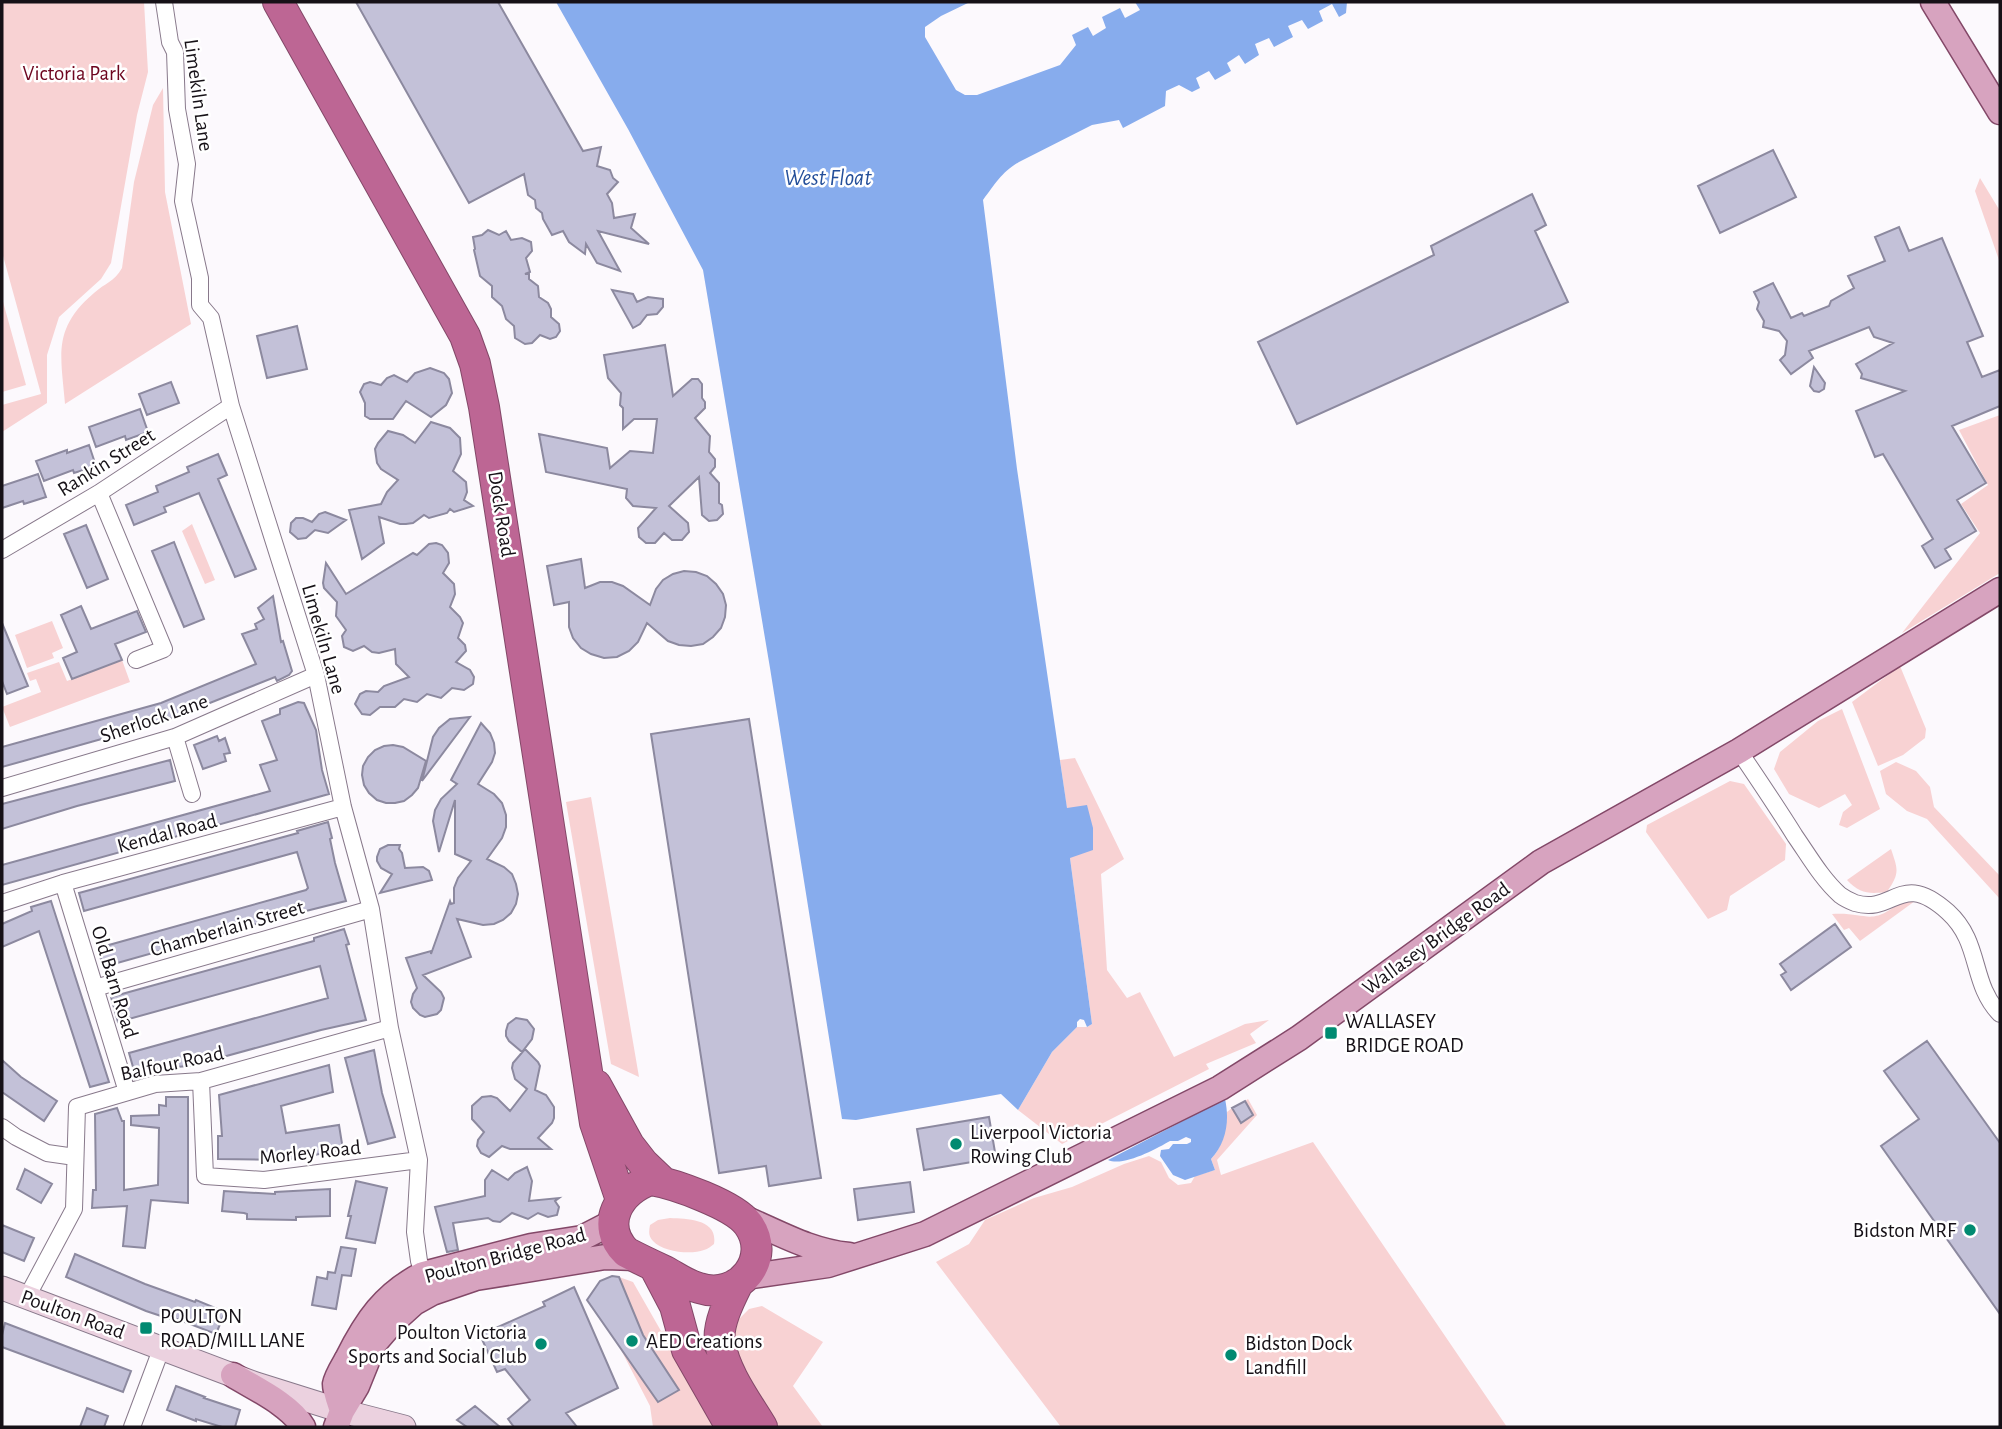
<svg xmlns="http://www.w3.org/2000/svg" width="2002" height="1429" font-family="'Alegreya Sans',sans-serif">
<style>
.green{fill:#f8d2d3}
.water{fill:#87aced}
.building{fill:#c3c1d8;stroke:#8c899f;stroke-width:2}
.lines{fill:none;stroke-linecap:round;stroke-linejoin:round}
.street-casing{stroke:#88798b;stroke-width:18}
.secondary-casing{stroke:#88798b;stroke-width:25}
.primary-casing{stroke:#834868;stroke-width:27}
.highway-casing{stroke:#834868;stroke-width:32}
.street{stroke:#fff;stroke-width:16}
.secondary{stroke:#ebd1df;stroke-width:23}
.primary{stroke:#d7a3bf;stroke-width:24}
.highway{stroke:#bd6694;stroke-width:30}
.poi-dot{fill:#008a71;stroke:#fff;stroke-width:2.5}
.labels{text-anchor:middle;stroke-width:5;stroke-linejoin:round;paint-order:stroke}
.park-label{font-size:21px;fill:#6d051f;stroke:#fff}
.street-label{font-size:21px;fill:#161117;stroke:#fff}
.poi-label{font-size:21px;fill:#161117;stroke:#fff;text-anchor:start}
.water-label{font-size:23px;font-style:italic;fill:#244f9a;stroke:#fff}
</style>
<rect width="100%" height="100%" fill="#fcf9fd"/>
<!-- green -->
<path class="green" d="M2 2H144L148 72 137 115 111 263 101 279 59 317 47 355V403L2 432V405L41 394 2 252Z
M163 88 165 192 191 324 65 404C61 355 52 329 94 293 105 283 114 282 122 268L134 182 153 105Z
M1980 178 2000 211V263L1975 191Z
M2 298 26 385 2 392Z
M2000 415V573L1902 633 1980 533 1961 504 1988 485 1959 430Z
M192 524 215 580 205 584 182 531Z
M52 621 63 648 52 653 54 658 27 668 15 635Z
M122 660 130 682 10 727 2 707 41 692 36 679 30 681 27 673 59 662 67 681Z
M1900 666 1926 729 1925 738 1903 755 1878 766 1852 702Z
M1842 709 1880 809 1847 828 1839 825 1843 812 1852 805 1845 794 1819 808 1789 794 1774 769 1780 752 1818 721Z
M1075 758 1124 859 1101 874 1107 970 1127 998 1140 992 1174 1057 1245 1024 1269 1020 1250 1034 1256 1043 1206 1064 1209 1069 1062 1144 1018 1110 1052 1052 1077 1027H1087L1092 1024 1070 858 1067 809 1060 760Z
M1896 762 1916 771 1930 787 1934 807 2000 876V899L1927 819 1907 811 1886 794 1880 771Z
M1730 781 1744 784 1786 844 1785 860 1730 896 1727 910 1708 919 1646 832 1647 825Z
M591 797 639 1077 611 1064 566 802Z
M1891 849C1898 870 1900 873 1887 892 1869 894 1860 894 1847 880Z
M1904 899 1915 901 1860 941 1849 928 1844 930 1832 914C1870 912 1870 928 1904 899Z
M1248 1099 1257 1115 1217 1160 1221 1175 1313 1142 1507 1427H1061L936 1262 969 1244 985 1220 1034 1198 1072 1187 1124 1164 1149 1156 1161 1162 1169 1178 1178 1185 1191 1183 1195 1176 1215 1170 1211 1159C1223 1147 1226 1129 1227 1112L1232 1108 1241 1123 1253 1116 1245 1101Z
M670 1218C688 1219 718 1219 714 1244 711 1246 708 1249 704 1250 691 1255 663 1252 653 1241 648 1236 649 1231 650 1225L658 1220Z
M619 1277 633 1282 661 1331 671 1330 722 1427H653L650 1406 619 1346 679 1390 643 1335Z
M762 1306 823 1342 793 1386 823 1427H772L740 1374 732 1337 735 1323 749 1309Z"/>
<!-- water -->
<path class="water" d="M556 2H970L941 16 925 27V37L956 90 965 95H977L1060 65 1076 45 1072 35 1088 27 1093 36 1106 28 1102 17 1120 8 1125 18 1140 10 1135 2H1347L1346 13 1339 17 1332 4 1319 11 1323 21 1308 29 1302 20 1288 26 1293 37 1274 47 1269 38 1255 44 1259 55 1245 64 1239 55 1227 63 1231 71 1215 80 1209 71 1196 78 1200 88 1192 92 1179 85 1166 91 1165 106 1123 128 1119 120 1092 125 1019 162C1001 173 996 183 983 200L1017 469 1067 808 1087 805 1093 828V850L1070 858 1092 1024 1087 1027 1084 1020 1080 1019 1077 1022V1027L1052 1052 1018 1110 1001 1094 856 1120 842 1119 770 668 703 270 628 129Z
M1225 1099C1230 1121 1226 1143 1211 1159L1215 1170 1185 1180 1173 1175 1160 1156 1161 1150 1169 1149 1173 1144H1187L1191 1142V1139L1186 1137 1178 1141H1170C1156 1149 1123 1167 1108 1160Z"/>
<!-- building -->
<path class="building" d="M356 2H498L583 151 601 147 597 166 610 170 613 178 618 182 607 194 612 203 614 218 635 214 631 228 649 244 598 231 620 271 597 263 586 244 585 254 569 242 563 231 552 235 543 219 542 213 536 208 535 200 528 195 524 174 469 203Z
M1773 150 1796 197 1720 233 1698 186Z
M1532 194 1546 225 1535 231 1568 302 1297 424 1258 342 1434 255 1431 246Z
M1899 227 1909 251 1942 238 1983 336 1967 342 1982 377 2000 370V406L1952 426 1986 483 1957 500 1976 531 1945 549 1951 559 1935 568 1922 546 1933 539 1883 454 1875 457 1856 411 1905 391 1861 378 1862 374 1856 364 1893 343 1874 337 1869 327 1809 351 1813 358 1791 374 1780 360 1785 355 1787 341 1779 331 1763 327 1764 321 1757 309 1759 302 1754 292 1773 283 1791 318 1802 313 1804 316 1829 306 1831 301 1854 288 1848 276 1885 261 1875 237Z
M488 230 499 235 506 231 511 240 522 238 531 242 532 251 526 258 530 272 525 274H529V279L538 286 539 297 548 303 551 309V317L559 324 560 331 556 337 550 339 540 335 532 343 525 344 515 338 514 326 506 319 502 306 492 297V286L480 276 474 250 475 249 473 237 482 235Z
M612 290 633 294 637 302 648 297 663 299V307L657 314 647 315 640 324 633 328Z
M297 326 307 369 267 378 257 336Z
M665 345 673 396 692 379H698L702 384V398L705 402V408L695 418 710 436 709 452 715 459V467L710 473 719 483V503L722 505 723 514 717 520 709 521 702 515 699 477 669 506 688 523 689 532 682 540H672L664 533 655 543H646L639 537 638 528 656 508 633 506 626 498 627 489 546 472 539 434 607 448 610 468 630 451 653 453 657 419H634L623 429V408L620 405 621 393 608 378 604 355Z
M1814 367 1825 383 1824 389 1819 392 1814 391 1810 386Z
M430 368 444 373 449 379 452 393 446 405 431 417 406 401 393 419H370L365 416V403L360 392 364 384 370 382 381 385 387 378 394 375 407 382 415 373Z
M171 382 179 403 147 415 139 394Z
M140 409 148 432 126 440 125 436 96 447 89 427Z
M431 422 450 428 460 438 461 454 453 471 466 482 467 492 464 500 473 506 454 512 450 509 447 513 429 518 424 515 413 523 406 524H400L379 517 384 543 362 559 349 510 381 504 387 492 398 480 381 469 377 463 375 449 378 443 388 431 403 435 415 443Z
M89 445 96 466 74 473 73 470 44 481 36 461 67 450V453Z
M218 454 227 475 218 479 256 569 235 577 199 493 164 507 166 512 134 525 126 505 158 492 156 486 189 472 187 467Z
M38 474 46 497 24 504 23 501 2 508V486Z
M325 512 346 520 328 533 315 530 306 538 298 539 290 532 291 523 296 518H303L312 522 319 514Z
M86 525 108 579 87 588 64 534Z
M174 542 204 619 184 627 152 551Z
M436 543 442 545 448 553 449 563 443 573 454 584 455 594 450 607 460 617 463 623 458 638 465 645 466 651 456 662 470 670 474 677 473 684 464 690 452 688 441 698 427 694 417 702 404 699 395 707H380L370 715 362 714 355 704 360 694 366 691 378 692 384 686 409 677 396 664 395 649 379 653 372 652 364 646 353 651 344 647 342 636 346 630 336 616 337 602 324 588 323 583 326 563 346 594 413 553 417 555 429 544Z
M581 559 585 588 600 582H612L623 586 650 605 656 589 663 580 673 574 684 571 696 572 707 576 716 584 723 594 726 605 725 617 721 628 713 637 703 644 691 646 679 645 668 641 647 623 638 642 629 651 617 657 604 658 591 654 581 648 573 638 569 627V602L554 605 547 566Z
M273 596 281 642 283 641 292 671 289 675 277 681 275 677 162 722 2 767V747L161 703 256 664 242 634 257 629 255 624 264 619 258 608Z
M81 606 91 629 137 611 146 632 115 644 122 660 72 679 63 658 77 652 61 615Z
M2 623 28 686 7 694 2 681Z
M298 702 304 703 316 730 322 770 329 794 2 885V865L270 791 260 765 277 760 262 721 280 714V709Z
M470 717 422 781 433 737 439 728 450 719Z
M749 719 821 1178 769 1186 766 1166 719 1173 651 734Z
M481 723 490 733 494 743 495 753 492 762 478 784 494 794 502 803 506 815V827L502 838 487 859 504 867 512 874 516 884 518 894 516 904 511 913 503 920 494 924 483 925 457 919 471 957 423 975 441 992 444 998 441 1010 437 1014 425 1017 420 1015 413 1008 411 1002 413 994 417 988 406 958 431 951V954L450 901 451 904 454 903V888L458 878 471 861 455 854V800L439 852 433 821 435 810 441 799 457 784 451 780Z
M217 736 219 741 225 738 230 753 224 754 226 761 203 769 194 745Z
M393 745 403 747 426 761 418 788 412 795 404 801 395 803H386L377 800 369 793 364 785 362 775 363 766 368 757 375 750 384 746Z
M170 760 175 781 77 806 2 829V804Z
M328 822 332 838 330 839 335 863 346 901 270 920 103 967 98 948 306 890 308 888 297 852 84 911 79 893 298 833 297 831Z
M388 845H400L399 849 402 853 405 868 423 867 429 871 432 880 380 893 392 874 381 868 377 861V857L380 849Z
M51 901 109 1082 90 1087 39 931 2 947V924L32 911 31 907Z
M1835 924 1851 947 1791 990 1781 975 1786 972 1780 964Z
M344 929 349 944 346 945 366 1020 321 1030 190 1066 160 1068 135 1074 129 1053 328 998 320 966 118 1022 111 997 314 941V938Z
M516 1018 527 1020 534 1029 532 1039 522 1052 509 1041 506 1036V1031L508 1024Z
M1927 1041 2000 1143V1314L1881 1146 1919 1119 1884 1071Z
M525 1049 538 1062 540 1066 535 1090 546 1095 554 1107V1118L552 1123 538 1138 551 1149H510L502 1146 489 1157 481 1153 477 1146 478 1140 484 1132 472 1119V1106L482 1097 491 1096 497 1098 510 1111 527 1089 515 1079 512 1068 513 1063Z
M374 1050 382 1093 395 1137 368 1144 345 1058Z
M2 1060 21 1077 57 1101 44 1121 2 1092Z
M329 1065 333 1092 281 1106 286 1133 339 1125 343 1150 285 1160 218 1159V1136H222L219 1095Z
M166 1097H188V1203L151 1200 145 1248 123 1246 127 1206 92 1208 93 1190H96L95 1114 117 1108 122 1121H124V1190L158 1185 159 1128 131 1125V1116L159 1115V1105L166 1106Z
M1245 1101 1253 1115 1241 1123 1232 1108Z
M989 1117 996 1158 924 1170 917 1129Z
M527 1167 532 1181 529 1201 559 1198 555 1201 559 1207 557 1215 548 1217 538 1213 528 1219 512 1213 500 1222 493 1221 488 1218 453 1223 458 1250 447 1252 435 1207 485 1196V1180L492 1170 508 1180 515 1173Z
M25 1169 52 1184 41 1203 17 1189Z
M356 1181 387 1188 375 1243 346 1238 351 1216H348Z
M910 1182 914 1212 858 1220 854 1189Z
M330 1189V1216L296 1217V1220L247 1219V1214L244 1213 222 1211 224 1191 275 1194V1192Z
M2 1225 34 1238 24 1261 2 1252Z
M341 1247 356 1249 351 1276 342 1275 336 1309 312 1305 317 1277 327 1279 328 1272 335 1273Z
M75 1254 145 1284 195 1302 196 1300 225 1312 216 1334 177 1319 176 1321 146 1311 66 1277Z
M612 1276 619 1277 643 1335 679 1390 658 1402 587 1300 600 1281Z
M574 1287 618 1388 566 1413 577 1427H514L508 1419 530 1400 505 1369 497 1372 480 1335 545 1306 543 1302Z
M5 1323 131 1371 123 1392 2 1347V1335Z
M176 1386 205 1397 204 1398 240 1410 235 1427H222L196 1419V1421L167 1410Z
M475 1406 500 1427H467L457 1420Z
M87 1408 108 1416 104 1427H80Z"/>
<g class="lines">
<defs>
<path id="street" d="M164 2 170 42 175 52 177 109 187 164 183 201 200 278V305L211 318 231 406 316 675 343 807 371 909 390 1028 419 1160 415 1232 419 1261 427 1282
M99 493 164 649 136 660
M2 550 99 493 231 406
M175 737 192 794
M1739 751C1758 779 1777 807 1795 836 1809 856 1822 879 1840 895 1844 898 1850 901 1855 903 1895 915 1900 869 1948 912 1982 943 1970 983 2000 1014
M2 788 175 737 316 675
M63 883 127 1092
M2 903 63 883 343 807
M95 988 371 909
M201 1081 205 1176 264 1180 419 1160
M2 1127 16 1137 47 1153 75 1157
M27 1297 74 1209 77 1107 155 1084 201 1081 390 1028
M132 1427 162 1347"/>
<path id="secondary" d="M2 1288 256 1384 342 1411 404 1427"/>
<path id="primary" d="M1933 2 2000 112
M742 1217C778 1232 809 1251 849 1255
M745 1277 828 1265 925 1234 1220 1088 1299 1038 1541 862 1739 751 2000 590
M233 1375C254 1388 291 1405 303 1427
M342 1411C340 1404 335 1392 335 1384 336 1377 343 1366 347 1359 366 1321 384 1294 423 1274L531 1246 582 1238 613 1222
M336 1427 342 1411 357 1386 374 1344 393 1322 414 1303 432 1293 476 1278 605 1257 637 1258"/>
<path id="highway" d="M278 2 465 336 475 364 484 407 595 1123 621 1200
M596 1085 629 1145 643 1163 663 1182
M651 1180C675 1184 734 1205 748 1224 773 1258 739 1301 699 1288 687 1285 676 1277 665 1271 652 1265 639 1259 626 1252 599 1225 619 1190 651 1180Z
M654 1266 675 1306 687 1350 731 1427
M737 1285C729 1301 717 1325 720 1343 725 1373 747 1402 762 1427"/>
</defs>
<!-- street casing -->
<use href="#street" class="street-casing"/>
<!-- secondary casing -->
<use href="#secondary" class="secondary-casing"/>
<!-- primary casing -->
<use href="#primary" class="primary-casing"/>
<!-- highway casing -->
<use href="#highway" class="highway-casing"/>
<!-- street -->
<use href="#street" class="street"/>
<!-- secondary -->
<use href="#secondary" class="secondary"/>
<!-- primary -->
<use href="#primary" class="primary"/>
<!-- highway -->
<use href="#highway" class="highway"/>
</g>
<!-- markers -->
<g class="poi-dot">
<rect x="1324" y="1026" width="14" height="14" rx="3.5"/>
<circle cx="956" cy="1144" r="7"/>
<circle cx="1970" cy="1230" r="7"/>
<rect x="139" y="1321" width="14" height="14" rx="3.5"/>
<circle cx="632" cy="1341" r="7"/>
<circle cx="541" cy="1344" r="7"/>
<circle cx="1231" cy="1355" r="7"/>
</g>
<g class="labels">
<!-- park labels -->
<g class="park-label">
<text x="74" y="80">Victoria Park</text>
</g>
<!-- street labels -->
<g class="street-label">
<text transform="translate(199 95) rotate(82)" y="7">Limekiln Lane</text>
<text transform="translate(106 462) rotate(-32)" y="7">Rankin Street</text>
<text transform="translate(502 514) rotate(81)" y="7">Dock Road</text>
<text transform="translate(324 639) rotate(74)" y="7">Limekiln Lane</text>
<text transform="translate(154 718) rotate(-19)" y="7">Sherlock Lane</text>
<text transform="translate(167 833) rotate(-15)" y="7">Kendal Road</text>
<text transform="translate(227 928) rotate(-16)" y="7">Chamberlain Street</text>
<text transform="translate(1436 938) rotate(-36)" y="7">Wallasey Bridge Road</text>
<text transform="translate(115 982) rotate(73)" y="7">Old Barn Road</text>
<text transform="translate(172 1063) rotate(-12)" y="7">Balfour Road</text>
<text transform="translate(310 1152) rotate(-6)" y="7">Morley Road</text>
<text transform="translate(505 1255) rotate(-15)" y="7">Poulton Bridge Road</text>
<text transform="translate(73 1314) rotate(20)" y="7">Poulton Road</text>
</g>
<!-- poi labels -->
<g class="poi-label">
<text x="1345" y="1028">WALLASEY<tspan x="1345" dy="24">BRIDGE ROAD</tspan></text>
<text x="970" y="1139">Liverpool Victoria<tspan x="970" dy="24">Rowing Club</tspan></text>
<text x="1956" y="1237" text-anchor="end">Bidston MRF</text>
<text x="160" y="1323">POULTON<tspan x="160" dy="24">ROAD/MILL LANE</tspan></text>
<text x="527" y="1339" text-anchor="end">Poulton Victoria<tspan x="527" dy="24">Sports and Social Club</tspan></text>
<text x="646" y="1348">AED Creations</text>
<text x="1245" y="1350">Bidston Dock<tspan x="1245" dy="24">Landfill</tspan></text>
</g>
<!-- water labels -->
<g class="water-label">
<text x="828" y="185">West Float</text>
</g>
</g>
<!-- border -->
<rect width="2002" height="1429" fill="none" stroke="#161117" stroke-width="7"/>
</svg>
